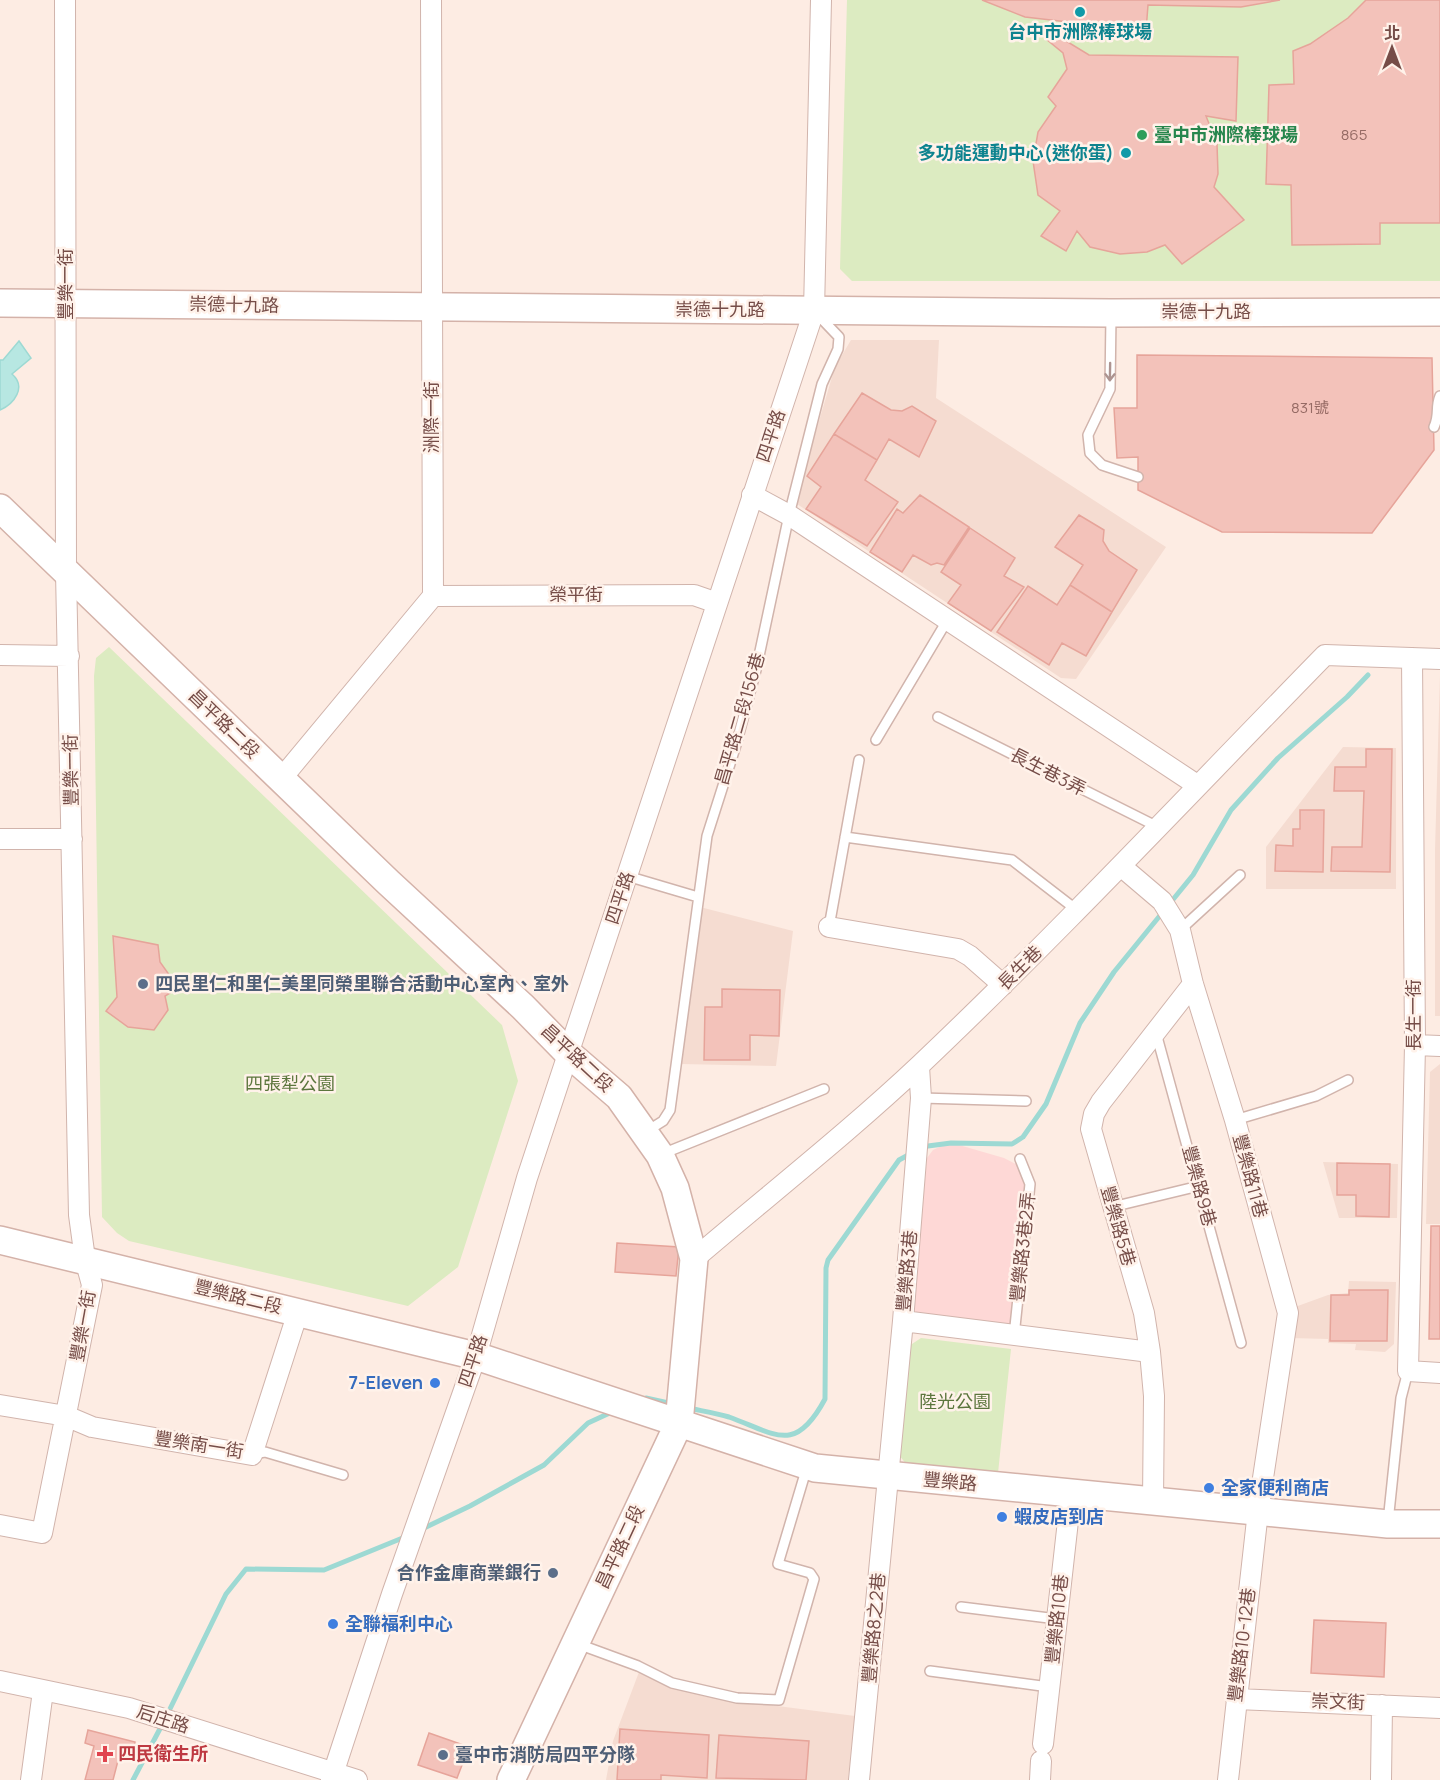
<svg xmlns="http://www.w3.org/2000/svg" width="1440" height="1780" font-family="Manrope,'Noto Sans TC',sans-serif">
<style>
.residential{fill:#f5dcd1}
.commercial{fill:#fed8d6}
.green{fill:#dcebc1}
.water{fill:#b7e7e2;stroke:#9dd9d3;stroke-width:1.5}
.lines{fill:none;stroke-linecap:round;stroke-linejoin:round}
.stream{stroke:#9dd9d3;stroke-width:5}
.building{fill:#f3c2ba;stroke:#e6a49a;stroke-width:1.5}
.lane-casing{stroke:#d1b4ac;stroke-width:12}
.street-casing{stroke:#d1b4ac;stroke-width:22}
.secondary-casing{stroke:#d4b2a9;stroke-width:30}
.lane{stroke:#fff;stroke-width:9}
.street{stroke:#fff;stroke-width:20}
.secondary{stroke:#fff;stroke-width:27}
.oneway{stroke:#ad9491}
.culture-dot{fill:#0f9aa8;stroke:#fff2ea;stroke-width:2}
.leisure-dot{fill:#2e9e5b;stroke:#fff2ea;stroke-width:2}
.service-dot{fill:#5c6f8a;stroke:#fff2ea;stroke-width:2}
.shop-dot{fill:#3f7fe0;stroke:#fff2ea;stroke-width:2}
.health-dot{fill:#e0444e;stroke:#fff2ea;stroke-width:2}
.labels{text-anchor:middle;stroke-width:5;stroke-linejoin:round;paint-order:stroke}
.number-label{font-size:15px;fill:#956a64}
.culture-label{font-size:18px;font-weight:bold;fill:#0d838f;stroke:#fff2ea}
.leisure-label{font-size:18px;font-weight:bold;fill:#27864d;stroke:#fff2ea;text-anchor:start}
.street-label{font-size:18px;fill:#764d48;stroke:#fff2ea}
.service-label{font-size:18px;font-weight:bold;fill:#4e5e75;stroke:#fff2ea;text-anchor:start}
.park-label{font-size:18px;fill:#5c763d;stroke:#fff2ea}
.shop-label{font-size:18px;font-weight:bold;fill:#366cbe;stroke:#fff2ea;text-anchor:start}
.health-label{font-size:18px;font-weight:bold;fill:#be3a42;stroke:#fff2ea;text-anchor:start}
</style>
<rect width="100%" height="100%" fill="#fdece3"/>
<!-- residential -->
<path class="residential" d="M851 340H939L936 398 1166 547 1076 679 1061 678 797 504 801 482 835 367Z
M1440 675V1016H1435V850Z
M1343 747 1396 748V889H1266V847Z
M700 907 793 931 776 1066 681 1064Z
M1440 1064V1224H1426L1430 1072Z
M1323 1162 1398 1164 1397 1218H1339Z
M1349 1281 1396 1282 1394 1344 1385 1352 1355 1350 1356 1344 1328 1343V1339L1290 1338 1295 1307 1328 1295 1348 1293Z
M639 1672 680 1690 707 1697 855 1716 848 1780H606L613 1741Z"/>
<!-- commercial -->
<path class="commercial" d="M944 1145H959L1004 1158 1023 1168 1025 1188 1010 1329 935 1318 913 1312 927 1158 933 1150Z"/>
<!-- green -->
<path class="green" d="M847 0H1440V281H852L840 269Z
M109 647 502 1025 518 1081 458 1267 408 1306 129 1241 117 1233 102 1217 94 676 96 658Z
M921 1338 1011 1349 998 1473 907 1465 899 1455 909 1346Z"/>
<!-- water -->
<path class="water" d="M19 341 31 358 12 374C27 387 14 404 0 410V360H3Z"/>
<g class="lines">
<!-- stream -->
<path class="stream" d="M920 1149 928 1146 951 1143 1012 1144 1023 1137 1046 1104 1080 1023 1114 972 1193 875 1231 810 1278 758 1347 697 1368 675
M639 1401 646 1398 673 1404
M688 1408C702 1411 716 1413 729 1417 776 1434 795 1455 825 1399L826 1268 828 1260 899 1160 912 1153
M422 1529 470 1506 544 1465 588 1423 614 1411
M167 1715 226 1594 246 1569 324 1570 405 1537
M133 1780 163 1723"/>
</g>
<!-- building -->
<path class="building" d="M982 0H1280L1241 7 1148 5 1146 31 1025 17Z
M1366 0H1440V223H1380V244L1292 245 1291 185 1266 184 1269 85 1294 84 1293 51 1310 44 1348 18Z
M1053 33 1089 55 1238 57 1236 121 1206 116 1217 144 1218 174 1214 187 1244 220 1182 264 1165 245 1147 252 1120 254 1090 247 1077 231 1066 251 1041 236 1060 211 1038 195 1033 161 1038 132 1056 106 1048 97 1067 69 1063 53 1046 39Z
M1137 355 1432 358 1434 450 1372 533 1222 532 1138 490V457L1117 458 1114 408H1137Z
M862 393 891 410 902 411 912 406 936 421 919 457 889 439 877 460 834 434Z
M834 434 877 460 865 480 898 502 867 546 806 509 821 487 807 476Z
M920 495 969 527 944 565 937 563 931 565 913 555 902 572 870 552 897 509 903 513Z
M1079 515 1104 530 1103 541 1109 551 1137 570 1112 612 1070 585 1083 565 1055 547Z
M970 528 1015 558 1004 576 1024 587 991 631 948 603 961 585 941 572Z
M1070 585 1112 612 1086 656 1062 643 1049 665 997 632 1028 586 1057 605Z
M1366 749H1392L1390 872 1331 871 1332 847H1362L1364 791H1334L1335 767H1366Z
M1300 810H1324L1323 872 1275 871 1276 845 1293 846V829H1300Z
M113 936 158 945 160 962 170 976V993L165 996 168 1010 154 1030 128 1027 106 1011 117 997Z
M722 989 780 990 779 1036 750 1035V1060H704L705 1007H722Z
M1337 1163 1390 1164 1389 1217 1356 1216V1195H1337Z
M1431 1226H1440V1339H1429Z
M617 1243 679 1247 676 1276 615 1272Z
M1349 1290H1388L1387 1341H1330L1331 1295H1349Z
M1314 1620 1386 1623 1384 1677 1311 1673Z
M620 1729 709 1735 707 1778 661 1775V1780H617Z
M88 1730 135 1742 132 1756 120 1753 113 1780H85L94 1746 85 1743Z
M429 1733 469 1747 457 1778 418 1765Z
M719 1735 809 1741 806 1780 716 1778Z"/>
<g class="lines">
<defs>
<path id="lane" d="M1111 315 1110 389 1088 435 1090 453 1102 465 1138 477
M1434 427C1440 414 1435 408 1440 396
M938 717 1158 827
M876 740 948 619
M845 837 1012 860 1078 911
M627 876 698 897
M829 927 859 760
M1180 930 1240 875
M1156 1033 1241 1343
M921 1098 1026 1101
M1235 1120 1316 1096 1348 1080
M647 1131 663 1121 670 1110 707 836 736 745 756 670 789 515 822 384 838 349 839 337 818 315
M662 1154 824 1089
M1112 1207 1199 1186
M1014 1336 1030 1184 1020 1159
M253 1454 265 1452 343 1475
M1388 1522 1401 1398 1408 1371
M961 1607 1057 1619
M578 1644 638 1666 672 1683 737 1698 779 1700 814 1579 810 1573 778 1564 807 1467
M930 1671 1049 1687"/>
<path id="street" d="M752 495 789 515 1197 785
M433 596 694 595 717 603
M0 655 69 656
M1412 658 1415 1045 1408 1371 1440 1373
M281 779 433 596 431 0
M0 839H72
M1122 867 1162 901 1180 930 1193 984 1235 1120 1288 1313 1258 1511 1228 1780
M829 927 958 949 970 956 1003 985
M1415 1045 1440 1046
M694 1259C770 1194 849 1132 921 1064 1060 932 1191 792 1325 655L1440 659
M903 1321 1150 1352
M0 1405 66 1416 92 1427 252 1455 298 1312
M1153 1501 1154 1396 1150 1352 1144 1313 1091 1129 1094 1114 1101 1102 1193 984
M0 1525 42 1533 92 1285 85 1259 79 1215 66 572 65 0
M0 1681 129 1708 357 1780
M1236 1699 1440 1708
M1043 1744 1071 1494
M31 1780 43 1691
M331 1780 392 1594 476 1356 527 1178 814 311 821 0
M859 1780 903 1321 921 1098 919 1067
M1040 1780 1041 1761
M1381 1780 1382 1705"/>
<path id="secondary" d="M0 303 1111 313 1440 312
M0 508 388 882 523 1007 569 1054 619 1097 660 1155 675 1188 694 1259 679 1423 511 1780
M0 1240 476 1356 815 1468 1388 1524H1440"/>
</defs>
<!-- lane casing -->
<use href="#lane" class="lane-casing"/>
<!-- street casing -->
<use href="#street" class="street-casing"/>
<!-- secondary casing -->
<use href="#secondary" class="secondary-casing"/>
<!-- lane -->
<use href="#lane" class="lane"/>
<!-- street -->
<use href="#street" class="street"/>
<!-- secondary -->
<use href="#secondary" class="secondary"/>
</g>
<!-- one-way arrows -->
<defs><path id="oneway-shaft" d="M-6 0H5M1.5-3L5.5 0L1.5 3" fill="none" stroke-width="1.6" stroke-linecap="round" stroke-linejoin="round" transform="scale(1.5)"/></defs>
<use class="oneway" href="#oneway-shaft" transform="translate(1110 372) rotate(91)"/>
<!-- markers -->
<g class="culture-dot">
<circle cx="1080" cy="12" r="6"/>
<circle cx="1126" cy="153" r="6"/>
</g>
<circle class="leisure-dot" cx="1142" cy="135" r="6"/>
<g class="service-dot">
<circle cx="143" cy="984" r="6"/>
<circle cx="553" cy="1573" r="6"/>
<circle cx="443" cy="1755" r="6"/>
</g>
<g class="shop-dot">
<circle cx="435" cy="1383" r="6"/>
<circle cx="1209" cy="1488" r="6"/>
<circle cx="1002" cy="1517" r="6"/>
<circle cx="333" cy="1624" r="6"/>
</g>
<path class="health-dot" d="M102 1745h6v6h6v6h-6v6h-6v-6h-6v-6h6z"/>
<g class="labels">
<!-- number labels -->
<g class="number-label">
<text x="1354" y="140">865</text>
<text x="1310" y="413">831號</text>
</g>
<!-- culture labels -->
<g class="culture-label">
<text x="1080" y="38">台中市洲際棒球場</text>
<text x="1114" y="159" text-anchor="end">多功能運動中心(迷你蛋)</text>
</g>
<!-- leisure labels -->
<g class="leisure-label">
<text x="1154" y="141">臺中市洲際棒球場</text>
</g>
<!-- street labels -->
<g class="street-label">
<text transform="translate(66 284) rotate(-90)" y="6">豐樂一街</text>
<text transform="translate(234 305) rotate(1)" y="6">崇德十九路</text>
<text x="720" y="316">崇德十九路</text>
<text x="1206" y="318">崇德十九路</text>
<text transform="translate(432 417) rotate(-90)" y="6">洲際一街</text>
<text transform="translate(771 436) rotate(-72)" y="6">四平路</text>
<text x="576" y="601">榮平街</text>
<text transform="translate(740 719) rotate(-74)" y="6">昌平路二段156巷</text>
<text transform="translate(224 724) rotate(44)" y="6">昌平路二段</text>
<text transform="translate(71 770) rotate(-91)" y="6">豐樂一街</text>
<text transform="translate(1048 772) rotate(27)" y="6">長生巷3弄</text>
<text transform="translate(620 898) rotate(-72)" y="6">四平路</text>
<text transform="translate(1020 968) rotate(-45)" y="6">長生巷</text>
<text transform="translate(1414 1015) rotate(-90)" y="6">長生一街</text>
<text transform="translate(577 1058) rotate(43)" y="6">昌平路二段</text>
<text transform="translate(1250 1176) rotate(75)" y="6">豐樂路11巷</text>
<text transform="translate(1199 1186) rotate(75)" y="6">豐樂路9巷</text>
<text transform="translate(1118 1226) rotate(74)" y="6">豐樂路5巷</text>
<text transform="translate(1023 1247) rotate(-84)" y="6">豐樂路3巷2弄</text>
<text transform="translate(907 1271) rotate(-85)" y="6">豐樂路3巷</text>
<text transform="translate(238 1297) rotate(14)" y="6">豐樂路二段</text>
<text transform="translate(83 1326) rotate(-80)" y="6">豐樂一街</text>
<text transform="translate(473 1361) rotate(-72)" y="6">四平路</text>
<text transform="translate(199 1445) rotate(9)" y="6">豐樂南一街</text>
<text transform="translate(950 1482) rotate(5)" y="6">豐樂路</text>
<text transform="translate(620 1547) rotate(-65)" y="6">昌平路二段</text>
<text transform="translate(1057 1619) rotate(-84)" y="6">豐樂路10巷</text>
<text transform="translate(874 1628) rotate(-85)" y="6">豐樂路8之2巷</text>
<text transform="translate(1242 1645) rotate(-83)" y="6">豐樂路10-12巷</text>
<text transform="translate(1338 1702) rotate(2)" y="6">崇文街</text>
<text transform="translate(163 1719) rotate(18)" y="6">后庄路</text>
</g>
<!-- service labels -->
<g class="service-label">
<text x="155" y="990">四民里仁和里仁美里同榮里聯合活動中心室內、室外</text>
<text x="541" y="1579" text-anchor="end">合作金庫商業銀行</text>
<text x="455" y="1761">臺中市消防局四平分隊</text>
</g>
<!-- park labels -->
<g class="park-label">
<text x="290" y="1090">四張犁公園</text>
<text x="955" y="1408">陸光公園</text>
</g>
<!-- shop labels -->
<g class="shop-label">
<text x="423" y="1389" text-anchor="end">7-Eleven</text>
<text x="1221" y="1494">全家便利商店</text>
<text x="1014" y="1523">蝦皮店到店</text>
<text x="345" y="1630">全聯福利中心</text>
</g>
<!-- health labels -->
<g class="health-label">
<text x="118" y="1760">四民衛生所</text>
</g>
</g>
<!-- north arrow -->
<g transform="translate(1392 48)" stroke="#fff2ea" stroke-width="4.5" paint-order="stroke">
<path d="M0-4.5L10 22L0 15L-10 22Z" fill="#764d48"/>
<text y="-9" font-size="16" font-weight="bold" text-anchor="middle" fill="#764d48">北</text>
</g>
</svg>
